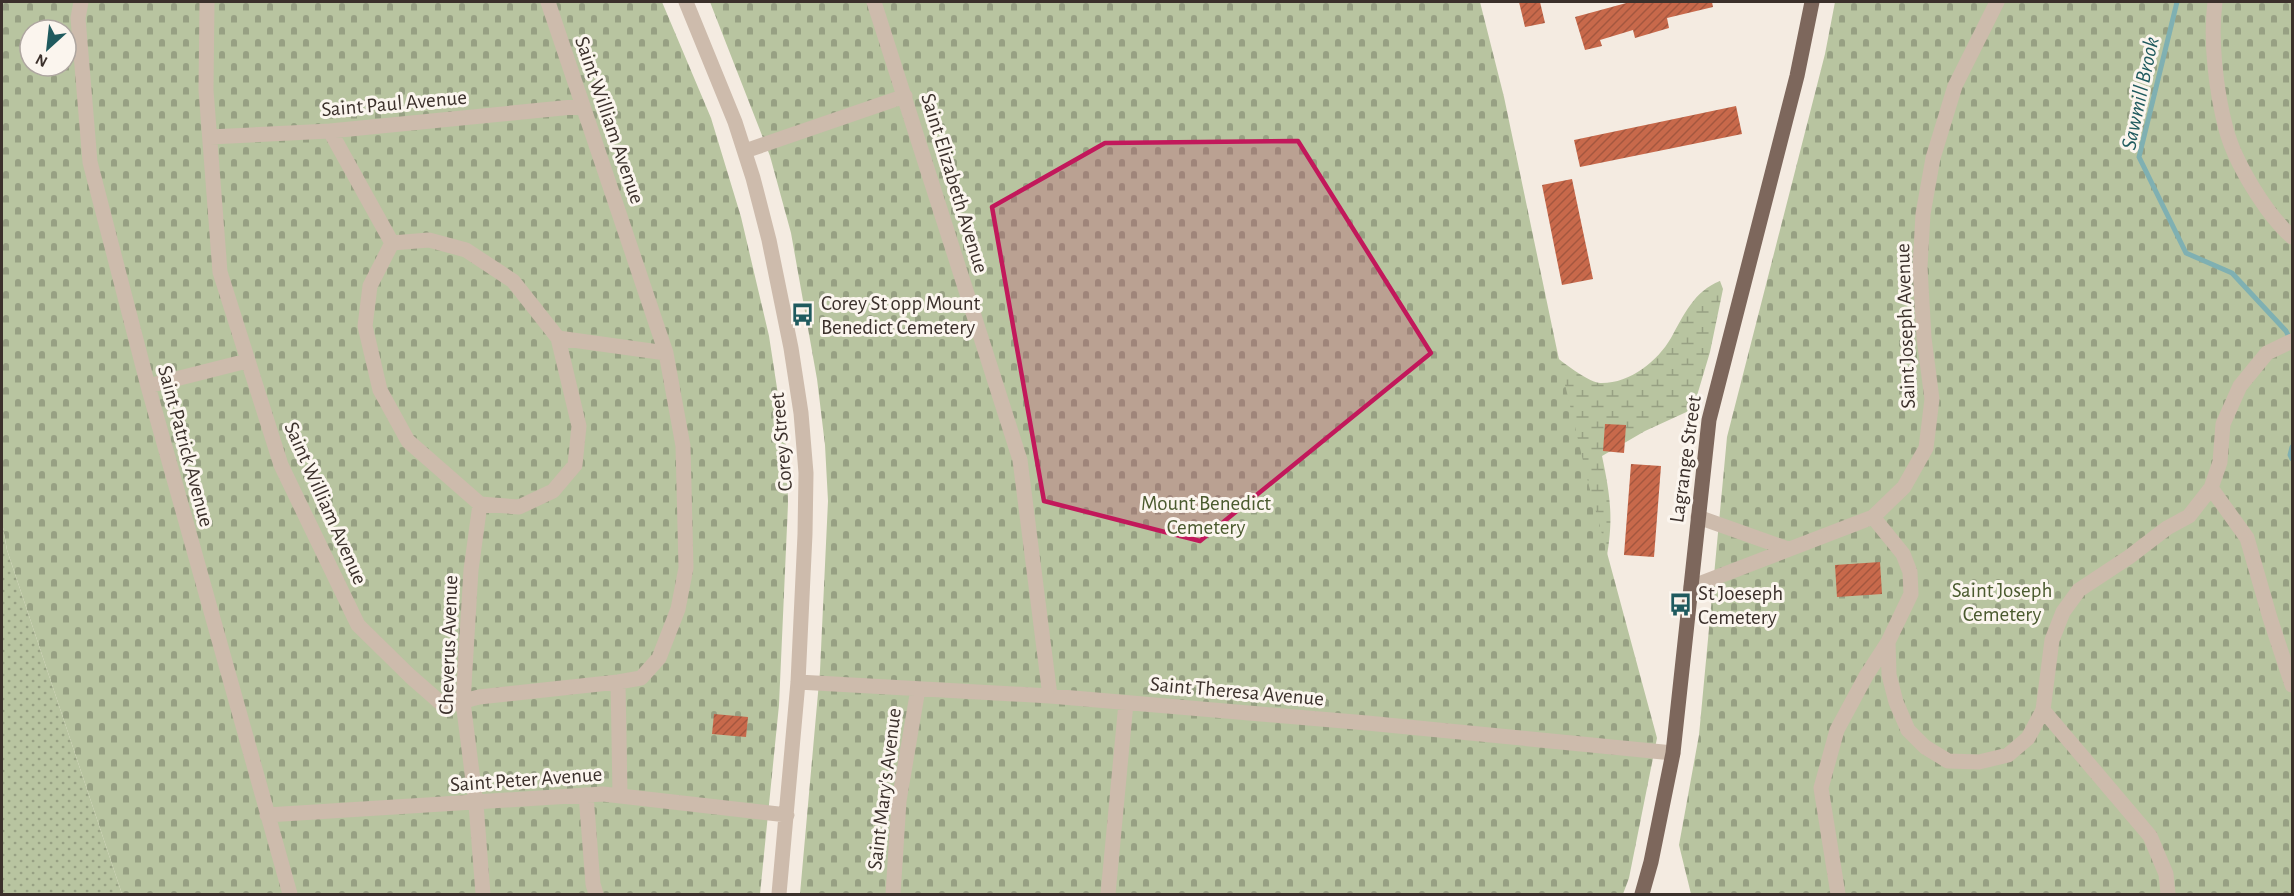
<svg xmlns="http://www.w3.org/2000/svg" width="2294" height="896" font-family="'Alegreya Sans',sans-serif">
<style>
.wetland{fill:url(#wetland-marsh)}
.cemetery{fill:url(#cemetery-stones);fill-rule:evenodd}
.park{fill:url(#park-dots)}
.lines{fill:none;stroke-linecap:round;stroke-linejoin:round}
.stream{stroke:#7fb0b2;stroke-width:5}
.building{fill:url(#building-hatch)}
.minor{stroke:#cdbbac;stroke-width:15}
.major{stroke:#7d675c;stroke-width:15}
.marked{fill:#c2185b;fill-opacity:0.2;stroke:#c2185b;stroke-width:4.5;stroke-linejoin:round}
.labels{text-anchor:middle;stroke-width:6;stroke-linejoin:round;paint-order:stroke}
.street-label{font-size:21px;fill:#3b302b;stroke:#fbf5ee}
.poi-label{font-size:21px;fill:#3b302b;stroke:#fbf5ee;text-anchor:start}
.park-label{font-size:21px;fill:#4a5a2e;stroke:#fbf5ee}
.water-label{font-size:22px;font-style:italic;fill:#1f5a5e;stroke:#fbf5ee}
</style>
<defs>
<pattern id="wetland-marsh" width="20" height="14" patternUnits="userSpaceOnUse" patternTransform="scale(1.5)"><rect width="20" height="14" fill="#b8c4a0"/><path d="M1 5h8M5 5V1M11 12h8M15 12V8" fill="none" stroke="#97a083"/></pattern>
<pattern id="cemetery-stones" width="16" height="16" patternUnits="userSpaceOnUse" patternTransform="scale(1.5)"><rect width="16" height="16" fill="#b8c4a0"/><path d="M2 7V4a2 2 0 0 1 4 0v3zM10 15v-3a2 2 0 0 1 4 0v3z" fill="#97a083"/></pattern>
<pattern id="park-dots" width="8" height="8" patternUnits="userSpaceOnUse" patternTransform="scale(1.5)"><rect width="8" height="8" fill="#b8c4a0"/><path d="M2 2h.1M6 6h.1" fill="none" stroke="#97a083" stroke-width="1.8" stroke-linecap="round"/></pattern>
<pattern id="building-hatch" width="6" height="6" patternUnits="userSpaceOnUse" patternTransform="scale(1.5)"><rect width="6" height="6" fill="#c8694b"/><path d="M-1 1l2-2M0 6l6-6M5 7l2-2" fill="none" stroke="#a4573f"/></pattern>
</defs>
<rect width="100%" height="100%" fill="#f4ebe1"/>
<!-- wetland -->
<path class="wetland" d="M1720 281 1723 289 1710 352 1693 409 1645 431 1602 456C1611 499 1614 522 1605 566L1542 346C1554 355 1586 382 1600 383 1629 384 1657 362 1671 338 1684 315 1694 291 1720 281Z"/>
<!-- cemetery -->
<path class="cemetery" d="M2 2H662L711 118 741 217 769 336 787 453 788 504 779 705 760 894H122L7 550 2 522ZM30 30H66V66H30Z
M710 2H1480L1504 97 1558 355 1589 486 1657 738 1629 878 1623 894H800L820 671 828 501 825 445 817 379 791 233 770 156Z
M1835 2H2292V894H1691L1679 845 1699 735 1727 437 1825 54Z"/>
<!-- park -->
<path class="park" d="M2 522 7 550 122 894H2Z"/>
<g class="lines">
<!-- stream -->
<path class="stream" d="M2177 2 2139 157 2186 253 2232 273 2286 331 2291 341
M2292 447 2290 455 2292 459"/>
</g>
<!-- building -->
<path class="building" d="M1519 2H1540L1545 23 1525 27Z
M1630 2H1712L1713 7 1667 18 1669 28 1635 38 1633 30 1600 40 1602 46 1585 50 1575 17Z
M1736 106 1742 134 1580 167 1574 140Z
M1572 179 1593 279 1562 285 1542 185Z
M1605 424 1626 425 1624 453 1603 451Z
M1631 464 1661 466 1654 557 1624 555Z
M1880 562 1882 594 1837 597 1835 565Z
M714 714 748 717 746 737 712 734Z"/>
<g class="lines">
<!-- minor -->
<path class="minor" d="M81 2 78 18 90 162 148 386 290 894
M207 2 206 90 220 272 281 465 358 625 410 676 442 704H453L479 697 618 682 641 678 659 658 678 609 686 568 683 446 666 353 548 2
M686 2 735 122 753 178 769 240 791 348 801 413 806 473 805 534 798 682 779 894
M874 2 1020 460 1050 696
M2215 2C2210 40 2216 91 2226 129 2235 163 2266 214 2292 237
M330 131 392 243
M210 137 330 131 583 106
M745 151 905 96
M429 240 466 250 513 281 558 338 579 426 575 465 553 491 519 507 480 504 408 441 380 390 365 326 370 286 392 243Z
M558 338 666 353
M148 386 247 361
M2211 488 2247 538 2270 618 2292 685
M480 504 471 570 463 702 476 804 483 894
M1698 517 1788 549
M1873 517 1903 554 1910 572 1911 594 1888 642 1889 675 1896 702 1908 730 1925 747 1948 761 1979 762 2008 755 2028 738 2043 710 2052 640 2063 612 2079 590 2129 557 2167 528 2189 516 2211 488 2220 462 2223 424 2240 386 2267 353 2292 341
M1691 587 1873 517 1904 487 1926 448 1932 399 1924 338 1920 267 1923 214 1933 158 1955 86 1997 2
M618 682 620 795
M798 682 1050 696 1367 723 1673 753
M2043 710 2150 836 2166 874 2168 894
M586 795 593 884 596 894
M267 815 603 794 787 815
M893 894 899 801 918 689
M1108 894 1126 703
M1838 894 1821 788 1837 730 1866 676 1888 642"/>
<!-- major -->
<path class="major" d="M1642 894 1651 862 1673 753 1709 420 1797 76 1812 2"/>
</g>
<!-- marked area -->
<path class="marked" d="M1298 141 1431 353 1200 541 1044 501 992 207 1105 143Z"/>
<!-- icons -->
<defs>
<symbol id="bus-bare" viewBox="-9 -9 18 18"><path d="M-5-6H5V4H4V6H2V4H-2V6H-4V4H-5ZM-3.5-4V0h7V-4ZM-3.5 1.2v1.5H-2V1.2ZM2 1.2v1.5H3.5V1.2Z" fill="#1f5a5e" stroke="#fbf5ee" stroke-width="2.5" paint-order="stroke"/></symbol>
</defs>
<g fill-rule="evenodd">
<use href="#bus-bare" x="786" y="298" width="33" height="33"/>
<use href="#bus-bare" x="1664" y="588" width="33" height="33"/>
</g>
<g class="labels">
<!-- street labels -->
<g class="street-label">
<text transform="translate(394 103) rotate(-5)" y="7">Saint Paul Avenue</text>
<text transform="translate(610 120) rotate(71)" y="7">Saint William Avenue</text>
<text transform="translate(955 183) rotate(73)" y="7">Saint Elizabeth Avenue</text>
<text transform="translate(1905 326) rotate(-92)" y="7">Saint Joseph Avenue</text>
<text transform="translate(781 442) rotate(-95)" y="7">Corey Street</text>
<text transform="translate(186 446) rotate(75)" y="7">Saint Patrick Avenue</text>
<text transform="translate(1685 459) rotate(-82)" y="7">Lagrange Street</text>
<text transform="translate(326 503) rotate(66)" y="7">Saint William Avenue</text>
<text transform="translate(448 645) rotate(-88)" y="7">Cheverus Avenue</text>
<text transform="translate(1237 691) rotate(5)" y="7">Saint Theresa Avenue</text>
<text transform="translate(526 779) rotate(-4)" y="7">Saint Peter Avenue</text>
<text transform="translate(884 789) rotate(-83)" y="7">Saint Mary's Avenue</text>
</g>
<!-- poi labels -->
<g class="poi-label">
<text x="821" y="310">Corey St opp Mount<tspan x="821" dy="24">Benedict Cemetery</tspan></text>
<text x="1698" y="600">St Joeseph<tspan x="1698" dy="24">Cemetery</tspan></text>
</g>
<!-- park labels -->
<g class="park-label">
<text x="1206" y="510">Mount Benedict<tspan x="1206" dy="24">Cemetery</tspan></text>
<text x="2002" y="597">Saint Joseph<tspan x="2002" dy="24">Cemetery</tspan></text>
</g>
<!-- water labels -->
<g class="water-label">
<text transform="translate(2139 93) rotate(-78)" y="8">Sawmill Brook</text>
</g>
</g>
<!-- border -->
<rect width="2294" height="896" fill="none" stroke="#3b302b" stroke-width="6"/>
<!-- north arrow -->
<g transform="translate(48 48) rotate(207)"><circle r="28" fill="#fbf5ee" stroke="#aea6a0" stroke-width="1.5"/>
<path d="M0-4.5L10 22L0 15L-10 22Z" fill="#1f5a5e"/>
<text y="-9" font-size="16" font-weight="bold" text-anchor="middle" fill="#3b302b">N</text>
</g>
</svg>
